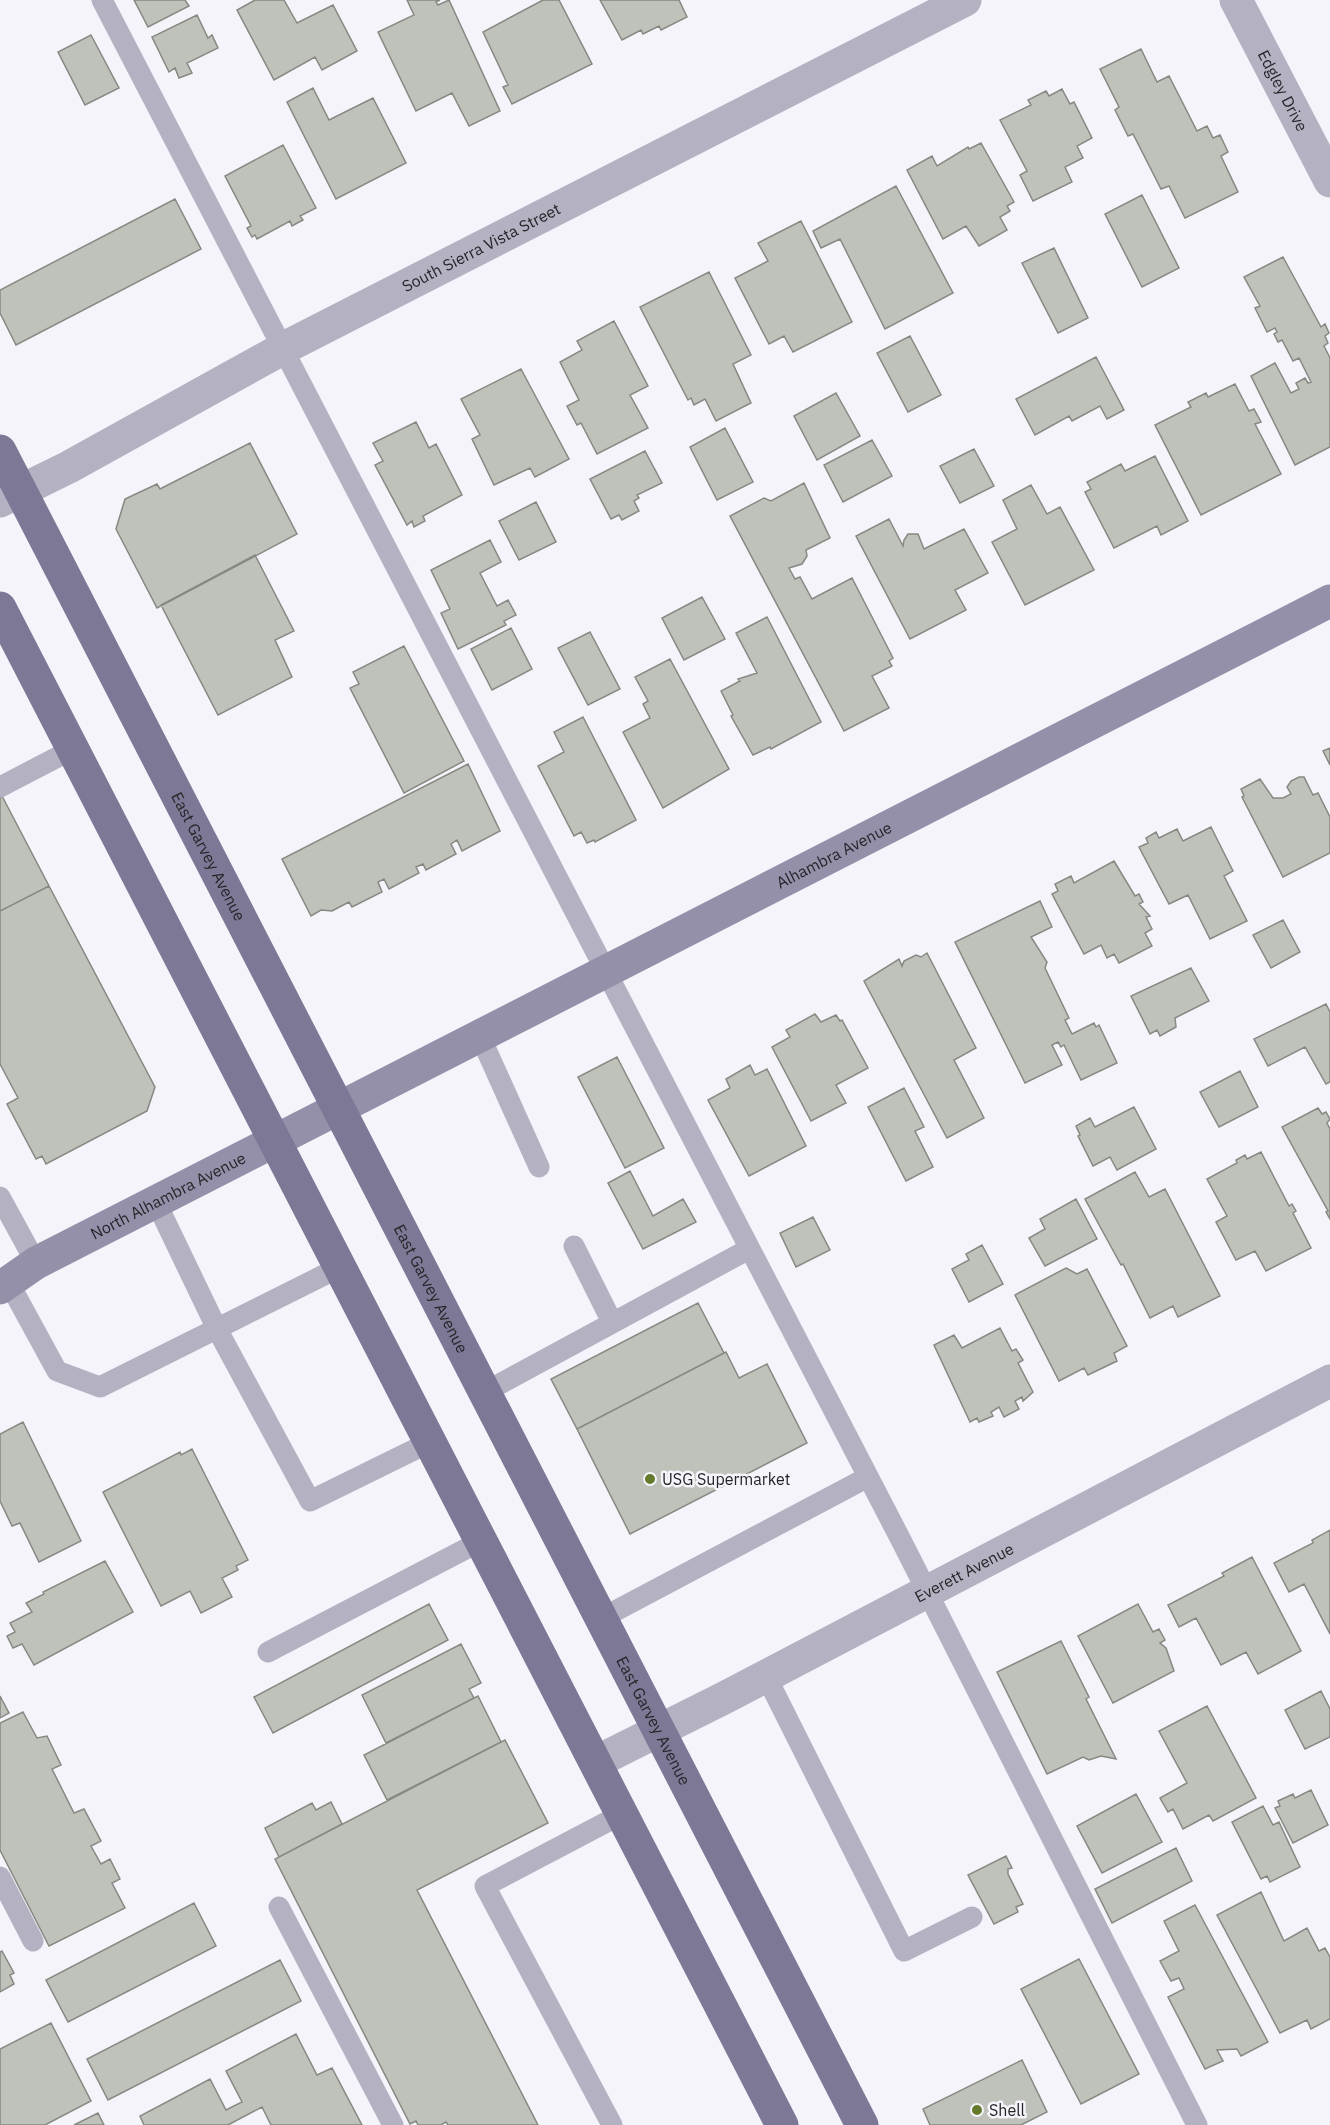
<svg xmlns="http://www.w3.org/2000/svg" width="1330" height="2125" font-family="'IBM Plex Sans',sans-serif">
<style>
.building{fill:#bfc2bb;stroke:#868982;stroke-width:1.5}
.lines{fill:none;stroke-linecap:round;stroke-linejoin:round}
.lane{stroke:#b4b1c2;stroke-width:21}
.street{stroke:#b4b1c2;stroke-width:33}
.secondary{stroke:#9490a9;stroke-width:33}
.primary{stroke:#7d7896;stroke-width:33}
.poi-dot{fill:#647a2b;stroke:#f5f4fb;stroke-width:2}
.labels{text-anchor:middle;stroke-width:5;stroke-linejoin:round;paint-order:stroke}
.street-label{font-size:16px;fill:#252528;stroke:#f5f4fb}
.poi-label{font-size:16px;fill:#252528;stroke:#f5f4fb;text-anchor:start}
</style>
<rect width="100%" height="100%" fill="#f5f4fb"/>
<!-- building -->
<path class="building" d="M134 0H185L189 6 148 27Z
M255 0H284L297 23 333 5 357 51 322 70 315 57 274 80 237 10Z
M407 0H440L436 2 438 5 449 0 500 111 469 126 452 93 416 111 378 32 414 15Z
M543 0H559L592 64 512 104 503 87 508 85 483 32Z
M600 0H679L687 17 661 30 659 26 643 34 641 30 622 40Z
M197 15 208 38 212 35 218 48 187 63 192 73 179 78 175 68 169 72 152 37Z
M91 35 119 88 85 105 58 52Z
M1141 49 1157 82 1169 76 1197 131 1207 126 1213 138 1220 135 1228 152 1221 156 1238 192 1185 218 1169 186 1161 189 1133 134 1128 136 1115 110 1119 107 1100 69Z
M313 88 329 120 373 98 406 163 336 199 287 102Z
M1062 89 1070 104 1074 102 1092 138 1077 146 1083 158 1065 167 1072 182 1033 201 1020 175 1027 171 1000 120 1031 105 1028 100 1046 91 1049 96Z
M981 143 1014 202 1007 206 1010 211 1000 217 1007 230 979 246 966 226 943 239 907 170 932 156 937 166 968 147 969 149Z
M283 145 316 208 300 216 303 220 292 226 290 221 257 239 255 235 252 237 247 228 251 226 225 176Z
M896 186 953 293 885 329 840 239 821 248 813 231Z
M1142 195 1179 268 1142 287 1105 214Z
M175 199 201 249 16 345 0 313V290Z
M801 221 852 322 793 352 784 336 769 344 735 278 768 261 758 243Z
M1054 248 1088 318 1058 333 1022 263Z
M1283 257 1321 327 1325 324 1329 333 1325 336 1328 343 1324 346 1330 358V447L1295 465 1251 376 1275 363 1291 393 1299 389 1296 383 1305 378 1308 383 1311 382 1299 358 1293 361 1282 340 1278 342 1274 334 1277 332 1275 328 1267 332 1255 308 1260 306 1244 277Z
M709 272 751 355 733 364 751 403 716 421 705 399 694 405 691 398 688 400 640 307Z
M614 321 648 386 630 395 648 428 597 454 581 423 577 425 567 406 579 400 560 362 582 350 577 341Z
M910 336 941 395 908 412 877 353Z
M1096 357 1124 410 1107 419 1100 406 1072 421 1069 416 1035 435 1016 399Z
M521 369 569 459 535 477 530 468 494 485 472 439 480 435 461 399Z
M1235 384 1249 411 1254 409 1261 422 1255 424 1281 474 1201 515 1155 425 1191 407 1188 402 1206 393 1208 397Z
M836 393 860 436 817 460 794 416Z
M416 422 429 448 436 444 462 495 423 516 425 521 414 527 412 521 407 525 375 465 383 461 373 443Z
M725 428 753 482 717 500 690 447Z
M872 440 892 476 843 502 824 465Z
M250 443 297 534 157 608 116 529 125 499 157 484 160 489Z
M974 449 994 486 960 503 940 466Z
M645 451 662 483 637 495 639 498 634 501 639 511 622 520 619 515 611 519 590 479Z
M1155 456 1188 521 1161 535 1157 526 1114 548 1085 492 1091 489 1087 482 1121 464 1125 471Z
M804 483 830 538 806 550 807 556 802 564 789 568 795 579 800 577 812 599 852 578 893 658 889 661 892 666 872 676 889 708 844 731 730 516 764 498 771 501Z
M1031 485 1047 514 1060 507 1094 570 1025 605 992 542 1017 529 1003 500Z
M536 502 556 542 519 560 499 521Z
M889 519 903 546 904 540 908 534H918L924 549 964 529 988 573 955 590 966 610 910 639 856 536Z
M490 540 501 562 480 573 497 606 508 600 516 615 504 621 506 625 458 649 441 613 450 609 431 570Z
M255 555 294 631 275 640 292 677 218 715 161 605Z
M702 597 725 639 684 660 662 618Z
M767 617 821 722 771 749 770 747 753 755 731 716 733 715 721 691 740 681 738 679 757 673 736 633Z
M511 628 532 669 492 690 471 649Z
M590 632 620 689 588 705 558 648Z
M404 646 464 761 404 793 350 688 359 684 353 672Z
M670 659 729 769 663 808 623 732 650 718 643 704 648 701 635 677Z
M583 717 636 820 595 842 594 840 587 843 581 832 574 836 538 766 564 752 554 732Z
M1330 748V765L1323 751Z
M468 764 500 831 462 851 457 840 451 844 456 854 426 870 423 864 416 867 419 873 389 889 384 879 378 882 382 892 352 907 349 902 332 911 321 910 311 916 282 859Z
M1299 777H1304L1313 795 1318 793 1330 817V853L1283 877 1242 797 1244 796 1241 789 1260 779 1273 798H1283L1291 794 1287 787 1291 781Z
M2 796 49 886 0 911V797Z
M1211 827 1233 871 1224 876 1247 921 1210 939 1188 895 1169 904 1139 847 1148 843 1146 838 1156 832 1159 838 1177 829 1183 841Z
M1114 861 1135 896 1139 894 1143 902 1139 904 1150 916 1146 917 1152 929 1145 933 1152 946 1119 963 1114 954 1107 958 1101 945 1084 954 1052 894 1058 891 1055 884 1071 876 1074 883Z
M49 886 155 1087 147 1111 46 1164 42 1156 36 1159 7 1104 18 1098 0 1064V911Z
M1040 901 1052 927 1031 937 1047 962 1045 968 1069 1018 1065 1020 1072 1034 1094 1023 1096 1027 1099 1025 1117 1063 1081 1080 1064 1045 1061 1047 1058 1042 1052 1045 1062 1065 1025 1083 955 942Z
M1283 920 1300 952 1271 968 1253 935Z
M927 953 976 1048 954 1060 984 1118 947 1138 864 981 899 959 902 966 904 961 916 955 921 957Z
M1191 968 1209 1001 1175 1018 1176 1027 1160 1036 1157 1030 1150 1034 1131 996Z
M1326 1004 1330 1012V1082L1326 1084 1305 1047 1268 1066 1254 1039Z
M815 1014 821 1022 836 1015 840 1021 842 1020 868 1068 836 1085 846 1103 811 1121 772 1047 790 1037 786 1030Z
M617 1057 664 1148 625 1168 578 1077Z
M750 1065 755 1075 767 1069 806 1146 749 1176 708 1100 730 1088 726 1079Z
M1240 1071 1258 1107 1219 1127 1200 1092Z
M904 1088 924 1127 915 1131 933 1167 906 1181 868 1107Z
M1134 1107 1156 1149 1117 1170 1110 1157 1093 1166 1078 1136 1080 1135 1076 1126 1090 1118 1095 1127Z
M1318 1108 1322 1114 1326 1112 1330 1119 1327 1123 1330 1129V1219L1326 1212 1328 1211 1282 1127Z
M1261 1152 1289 1206 1292 1204 1296 1211 1293 1213 1311 1248 1266 1271 1255 1251 1236 1260 1216 1222 1227 1216 1207 1179 1237 1163 1236 1160 1245 1155 1247 1159Z
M630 1171 653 1216 683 1199 696 1222 643 1249 608 1183Z
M1135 1172 1149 1197 1165 1189 1220 1296 1178 1317 1173 1306 1150 1318 1123 1264 1121 1265 1085 1199Z
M1076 1199 1097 1239 1045 1266 1029 1238 1045 1229 1040 1219Z
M813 1217 830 1250 796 1267 780 1233Z
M982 1245 1003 1284 969 1302 952 1269 969 1260 966 1254Z
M1066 1268 1077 1274 1087 1269 1127 1346 1114 1353 1117 1361 1088 1375 1084 1368 1059 1381 1015 1295Z
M698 1303 724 1353 577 1429 551 1379Z
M1000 1328 1012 1351 1016 1349 1023 1360 1018 1363 1033 1392 1023 1401 1022 1397 1015 1401 1019 1409 1004 1417 999 1407 991 1412 993 1416 979 1422 977 1418 970 1422 934 1345 954 1335 962 1348Z
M726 1352 739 1378 767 1364 807 1443 630 1534 577 1429Z
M23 1422 81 1541 39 1562 20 1523 12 1526 0 1501V1434Z
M192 1449 248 1560 236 1566 238 1570 222 1578 232 1597 201 1613 190 1591 161 1606 103 1492 180 1452 181 1455Z
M1330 1530V1634L1304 1584 1289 1592 1274 1563 1313 1543 1312 1540Z
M1252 1557 1301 1651 1258 1674 1246 1652 1221 1665 1196 1618 1179 1627 1168 1605 1224 1576 1222 1573Z
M105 1561 133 1612 34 1665 22 1644 13 1648 7 1636 15 1632 10 1623 32 1612 26 1603 44 1594 43 1592Z
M429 1604 448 1640 273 1733 254 1697Z
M1138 1604 1153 1632 1159 1629 1165 1640 1160 1643 1166 1648 1174 1671 1113 1703 1078 1636Z
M1061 1641 1089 1697 1086 1699 1116 1759 1101 1756 1089 1760 1083 1757 1047 1774 997 1672Z
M461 1644 481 1683 469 1689 474 1698 386 1743 362 1695Z
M1321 1691 1330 1709V1737L1305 1749 1285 1710Z
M0 1696 9 1713 0 1718Z
M478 1696 501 1742 387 1800 364 1755Z
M1207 1706 1256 1798 1213 1821 1209 1815 1183 1829 1173 1809 1168 1812 1160 1798 1187 1783 1159 1731Z
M23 1712 37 1738 47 1736 61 1765 52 1769 74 1813 84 1809 101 1841 91 1846 101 1864 110 1859 120 1879 112 1883 125 1908 49 1946 0 1850V1723Z
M505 1740 548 1823 417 1890 538 2125H448L446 2122 441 2125H418L416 2121 410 2124 275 1859Z
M1311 1790 1328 1825 1293 1843 1275 1808 1280 1806 1278 1801 1293 1794 1295 1798Z
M1136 1794 1162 1842 1102 1873 1077 1826Z
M331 1802 342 1824 279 1857 265 1828 312 1803 316 1810Z
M1263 1806 1273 1825 1279 1822 1300 1867 1270 1882 1267 1876 1261 1879 1232 1822Z
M1176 1848 1192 1881 1112 1923 1095 1889Z
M1006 1856 1012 1868 1008 1869V1874L1023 1904 1016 1907 1018 1912 994 1924 968 1875Z
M1261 1892 1284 1941 1307 1928 1319 1951 1325 1948 1330 1957V2019L1311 2029 1307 2020 1280 2033 1217 1915Z
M194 1903 216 1946 68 2022 46 1980Z
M1195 1905 1268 2042 1241 2056 1237 2049 1217 2050 1223 2061 1205 2069 1168 1997 1184 1989 1179 1978 1171 1981 1160 1961 1179 1951 1164 1921Z
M2 1951 14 1973 10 1975 14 1984 0 1992V1952Z
M1079 1959 1139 2074 1081 2104 1021 1989Z
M280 1960 301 2001 108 2100 87 2059Z
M51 2023 91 2101 45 2125H0V2049Z
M296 2034 317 2075 332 2068 362 2125H271L262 2107 228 2125H144L140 2116 210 2079 226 2110 242 2102 226 2071Z
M1022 2060 1047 2112 1021 2125H930L923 2109Z
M98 2113 104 2125H74Z"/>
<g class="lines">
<!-- lane -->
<path class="lane" d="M102 0 902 1542 1197 2125
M0 787 73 749
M480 1036 539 1167
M0 1197 36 1263
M156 1202 217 1329 310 1501 430 1442
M574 1246 612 1322
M9 1283 57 1371 100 1387 340 1267
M485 1392 749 1249
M602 1618 868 1477
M268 1652 481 1541
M766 1676 904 1951 972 1917
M0 1877 33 1941
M279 1907 393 2125
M612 2125 485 1886 622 1814"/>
<!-- street -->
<g class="street">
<path id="s1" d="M1236 0 1330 181"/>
<path id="s2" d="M0 501 69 467 282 349 965 0"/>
<path id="s3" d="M596 1762 724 1698 1330 1381"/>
</g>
<!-- secondary -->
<path class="secondary" id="s4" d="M0 1288 36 1263 1330 601"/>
<!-- primary -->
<g class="primary">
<path id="s5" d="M0 451 862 2125"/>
<path d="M0 608 782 2125"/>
</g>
</g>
<!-- markers -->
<g class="poi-dot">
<circle cx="650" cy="1479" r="6"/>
<circle cx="977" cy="2110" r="6"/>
</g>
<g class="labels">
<!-- street labels -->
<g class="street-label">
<text dy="6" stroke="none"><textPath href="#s1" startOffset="102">Edgley Drive</textPath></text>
<text dy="6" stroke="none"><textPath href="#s2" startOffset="544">South Sierra Vista Street</textPath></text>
<text dy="6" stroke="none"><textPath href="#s4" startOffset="940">Alhambra Avenue</textPath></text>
<text dy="6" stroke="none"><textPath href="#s5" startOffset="456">East Garvey Avenue</textPath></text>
<text dy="6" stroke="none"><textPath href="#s4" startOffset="192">North Alhambra Avenue</textPath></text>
<text dy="6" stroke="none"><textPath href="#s5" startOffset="942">East Garvey Avenue</textPath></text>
<text dy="6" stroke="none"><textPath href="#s3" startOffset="414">Everett Avenue</textPath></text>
<text dy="6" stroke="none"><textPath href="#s5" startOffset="1428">East Garvey Avenue</textPath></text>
</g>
<!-- poi labels -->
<g class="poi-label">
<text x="662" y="1485">USG Supermarket</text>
<text x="989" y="2116">Shell</text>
</g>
</g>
</svg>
